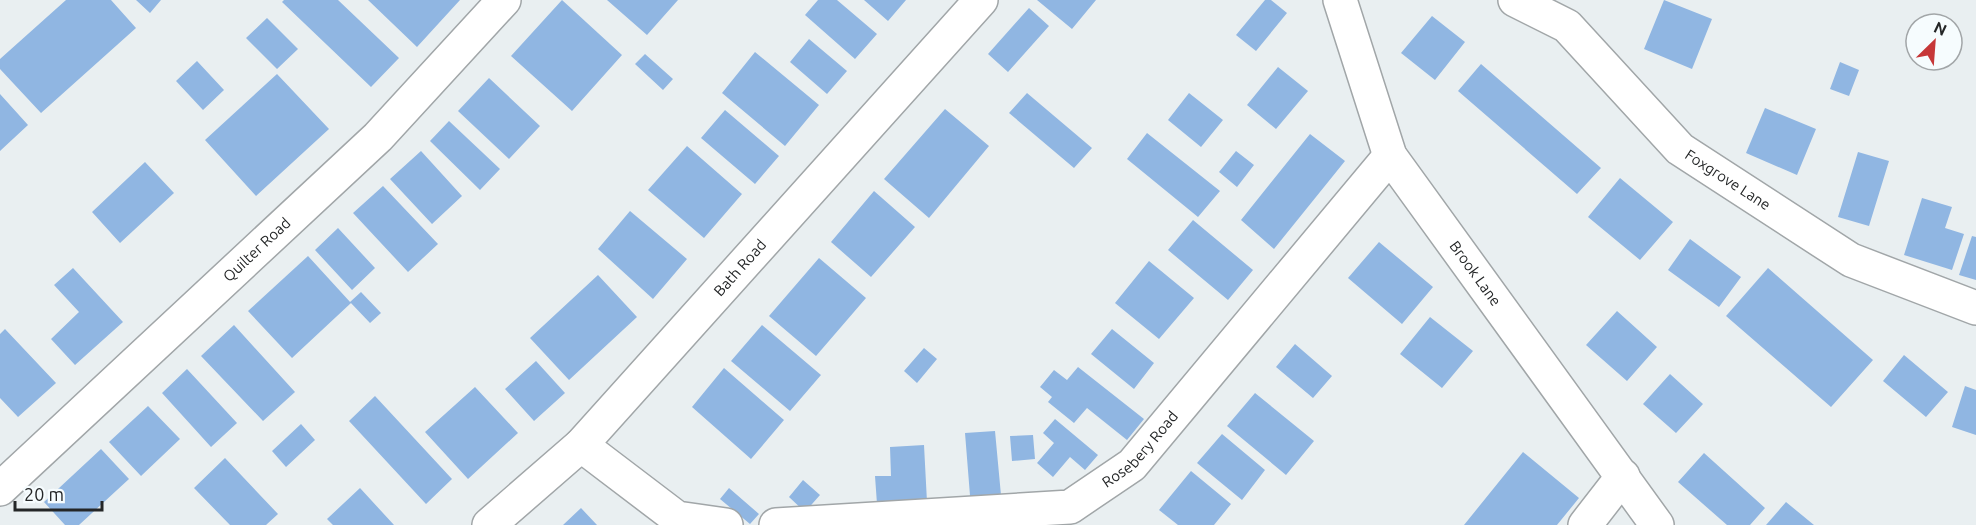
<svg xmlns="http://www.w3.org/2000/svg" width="1976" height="525" font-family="Ubuntu,sans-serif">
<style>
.building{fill:#90b6e2}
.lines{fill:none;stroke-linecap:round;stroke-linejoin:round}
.minor-casing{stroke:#a1a6a8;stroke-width:36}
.tertiary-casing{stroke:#a1a6a8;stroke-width:36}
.minor{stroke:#fff;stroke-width:33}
.tertiary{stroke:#fff;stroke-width:33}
.labels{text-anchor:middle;stroke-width:4.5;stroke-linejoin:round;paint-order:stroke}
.street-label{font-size:15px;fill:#242627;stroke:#f6fcfe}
</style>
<rect width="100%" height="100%" fill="#e9eff1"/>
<!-- building -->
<path class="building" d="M66 0H111L136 28 41 113 0 69V59Z
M136 0H161L150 13Z
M284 0H338L399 58 371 87 282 2Z
M368 0H460L417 47Z
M562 0 622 55 572 111 511 56Z
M607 0H678L647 35Z
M818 0H837L877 34 855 59 805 15Z
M864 0H906L888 21Z
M1037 0H1096L1072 29Z
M1265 0H1271L1287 13 1256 51 1236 35Z
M1664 0 1712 19 1692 69 1644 49Z
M1029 8 1049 26 1008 72 988 54Z
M1432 16 1465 42 1435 80 1401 53Z
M267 18 298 49 277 69 246 38Z
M809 39 847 71 827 94 790 62Z
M755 52 819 105 785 146 722 93Z
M645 54 673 79 663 90 635 64Z
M197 61 224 90 203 110 176 81Z
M1840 62 1859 70 1849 96 1830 89Z
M1481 64 1601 168 1577 194 1458 91Z
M1278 67 1308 91 1276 129 1247 105Z
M277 74 329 129 256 196 205 140Z
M489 78 540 126 509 159 458 111Z
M1027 93 1092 148 1074 168 1009 113Z
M1189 93 1223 120 1201 147 1168 120Z
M0 94 28 125 0 151Z
M1765 108 1816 129 1797 175 1746 153Z
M945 109 989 146 929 218 884 179Z
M725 110 779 156 755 184 701 138Z
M449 121 500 169 480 190 430 141Z
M1147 133 1220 191 1198 217 1127 159Z
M1310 134 1345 161 1274 249 1241 220Z
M687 146 742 194 704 238 648 190Z
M421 151 462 196 432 224 390 179Z
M1236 151 1254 165 1237 187 1219 172Z
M1858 152 1889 161 1869 226 1838 217Z
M145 162 174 193 120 243 92 212Z
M1620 178 1673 222 1640 260 1588 217Z
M383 186 438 244 408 272 353 213Z
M874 191 915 227 871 277 831 242Z
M1922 198 1952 207 1945 228 1964 234 1952 270 1904 255Z
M630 211 687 259 653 299 598 249Z
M1193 220 1253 270 1228 300 1168 250Z
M338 228 375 268 352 290 315 250Z
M1972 236 1976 237V280L1959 275Z
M1690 239 1741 277 1719 307 1668 270Z
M1379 242 1433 287 1402 324 1348 278Z
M308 256 351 303 292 358 248 311Z
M819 258 866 298 816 356 769 316Z
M1149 261 1194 298 1159 339 1115 303Z
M73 268 123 322 75 365 51 339 79 312 54 285Z
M1768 268 1873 360 1831 407 1726 316Z
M598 275 637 317 569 380 530 338Z
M361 292 381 313 370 323 350 302Z
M1617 311 1657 347 1627 381 1586 345Z
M1430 317 1473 351 1442 388 1400 354Z
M234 325 295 392 263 421 201 356Z
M762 325 821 375 790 411 731 361Z
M5 329 56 383 18 417 0 398V334Z
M1112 329 1154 363 1134 389 1091 354Z
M1295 344 1332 376 1313 398 1276 367Z
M924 348 937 359 917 383 904 371Z
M1904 355 1948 392 1926 417 1883 381Z
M536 361 565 393 534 421 505 389Z
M1078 367 1144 419 1127 440 1087 408 1074 423 1048 402 1052 397 1040 387 1054 370 1067 380Z
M724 368 784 420 751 459 692 407Z
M187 369 237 423 211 447 162 393Z
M1670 374 1703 404 1676 433 1643 404Z
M1965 386 1976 390V435L1952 427Z
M475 387 518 433 468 479 425 432Z
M1255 393 1314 441 1286 475 1227 426Z
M375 396 452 479 426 504 349 421Z
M148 406 180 439 141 476 109 442Z
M1055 419 1098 455 1085 470 1070 457 1053 477 1037 463 1054 443 1043 433Z
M301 424 315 440 286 467 272 451Z
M995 431 1002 506 971 508 965 433Z
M1222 434 1265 470 1242 500 1197 463Z
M1033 435 1035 459 1012 461 1010 436Z
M924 445 927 502 877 504 875 476H891L890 447Z
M101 449 129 479 79 525H65L44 502Z
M1523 452 1579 498 1557 525H1464Z
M1704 453 1765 508 1750 525H1727L1678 482Z
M225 458 278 514 266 525H230L194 488Z
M1191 471 1231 504 1214 525H1178L1159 510Z
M803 480 820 495 805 512 789 497Z
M360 488 394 525H333L327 519Z
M729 488 759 514 750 524 720 499Z
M1786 502 1814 525H1766Z
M581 508 597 525H563Z"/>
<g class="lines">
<defs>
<g id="minor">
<path id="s1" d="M1515 0 1567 26 1680 149 1851 260 1976 308"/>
<path d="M581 445 677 518 726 525"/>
<path id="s2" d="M0 489 378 137 504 0"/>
<path id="s3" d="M489 525 581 445 981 0"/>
<path id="s4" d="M776 525 1070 507 1132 465 1390 156"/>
<path d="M1585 525 1623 476"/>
</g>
<g id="tertiary">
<path id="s5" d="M1340 0 1390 156 1657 525"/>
</g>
</defs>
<!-- minor casing -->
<use href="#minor" class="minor-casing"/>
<!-- tertiary casing -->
<use href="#tertiary" class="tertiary-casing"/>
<!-- minor -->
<use href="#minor" class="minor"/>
<!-- tertiary -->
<use href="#tertiary" class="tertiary"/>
</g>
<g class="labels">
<!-- street labels -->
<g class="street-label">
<text dy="5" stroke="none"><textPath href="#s1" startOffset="282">Foxgrove Lane</textPath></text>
<text dy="5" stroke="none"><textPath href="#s2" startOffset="351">Quilter Road</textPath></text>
<text dy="5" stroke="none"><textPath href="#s3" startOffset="360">Bath Road</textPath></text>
<text dy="5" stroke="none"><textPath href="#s5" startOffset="309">Brook Lane</textPath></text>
<text dy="5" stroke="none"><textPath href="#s4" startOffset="386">Rosebery Road</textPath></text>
</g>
</g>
<!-- north arrow -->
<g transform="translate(1934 42) rotate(25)"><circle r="28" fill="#f6fcfe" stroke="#a2a6a8" stroke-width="1.5"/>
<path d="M0-4.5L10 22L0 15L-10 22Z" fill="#c63738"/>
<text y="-9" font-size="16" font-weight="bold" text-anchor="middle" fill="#242627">N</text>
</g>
<!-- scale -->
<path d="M15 501v9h87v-9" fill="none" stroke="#242627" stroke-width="3"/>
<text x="24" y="501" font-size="18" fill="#242627" stroke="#f6fcfe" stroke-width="4.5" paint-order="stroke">20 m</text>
</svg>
